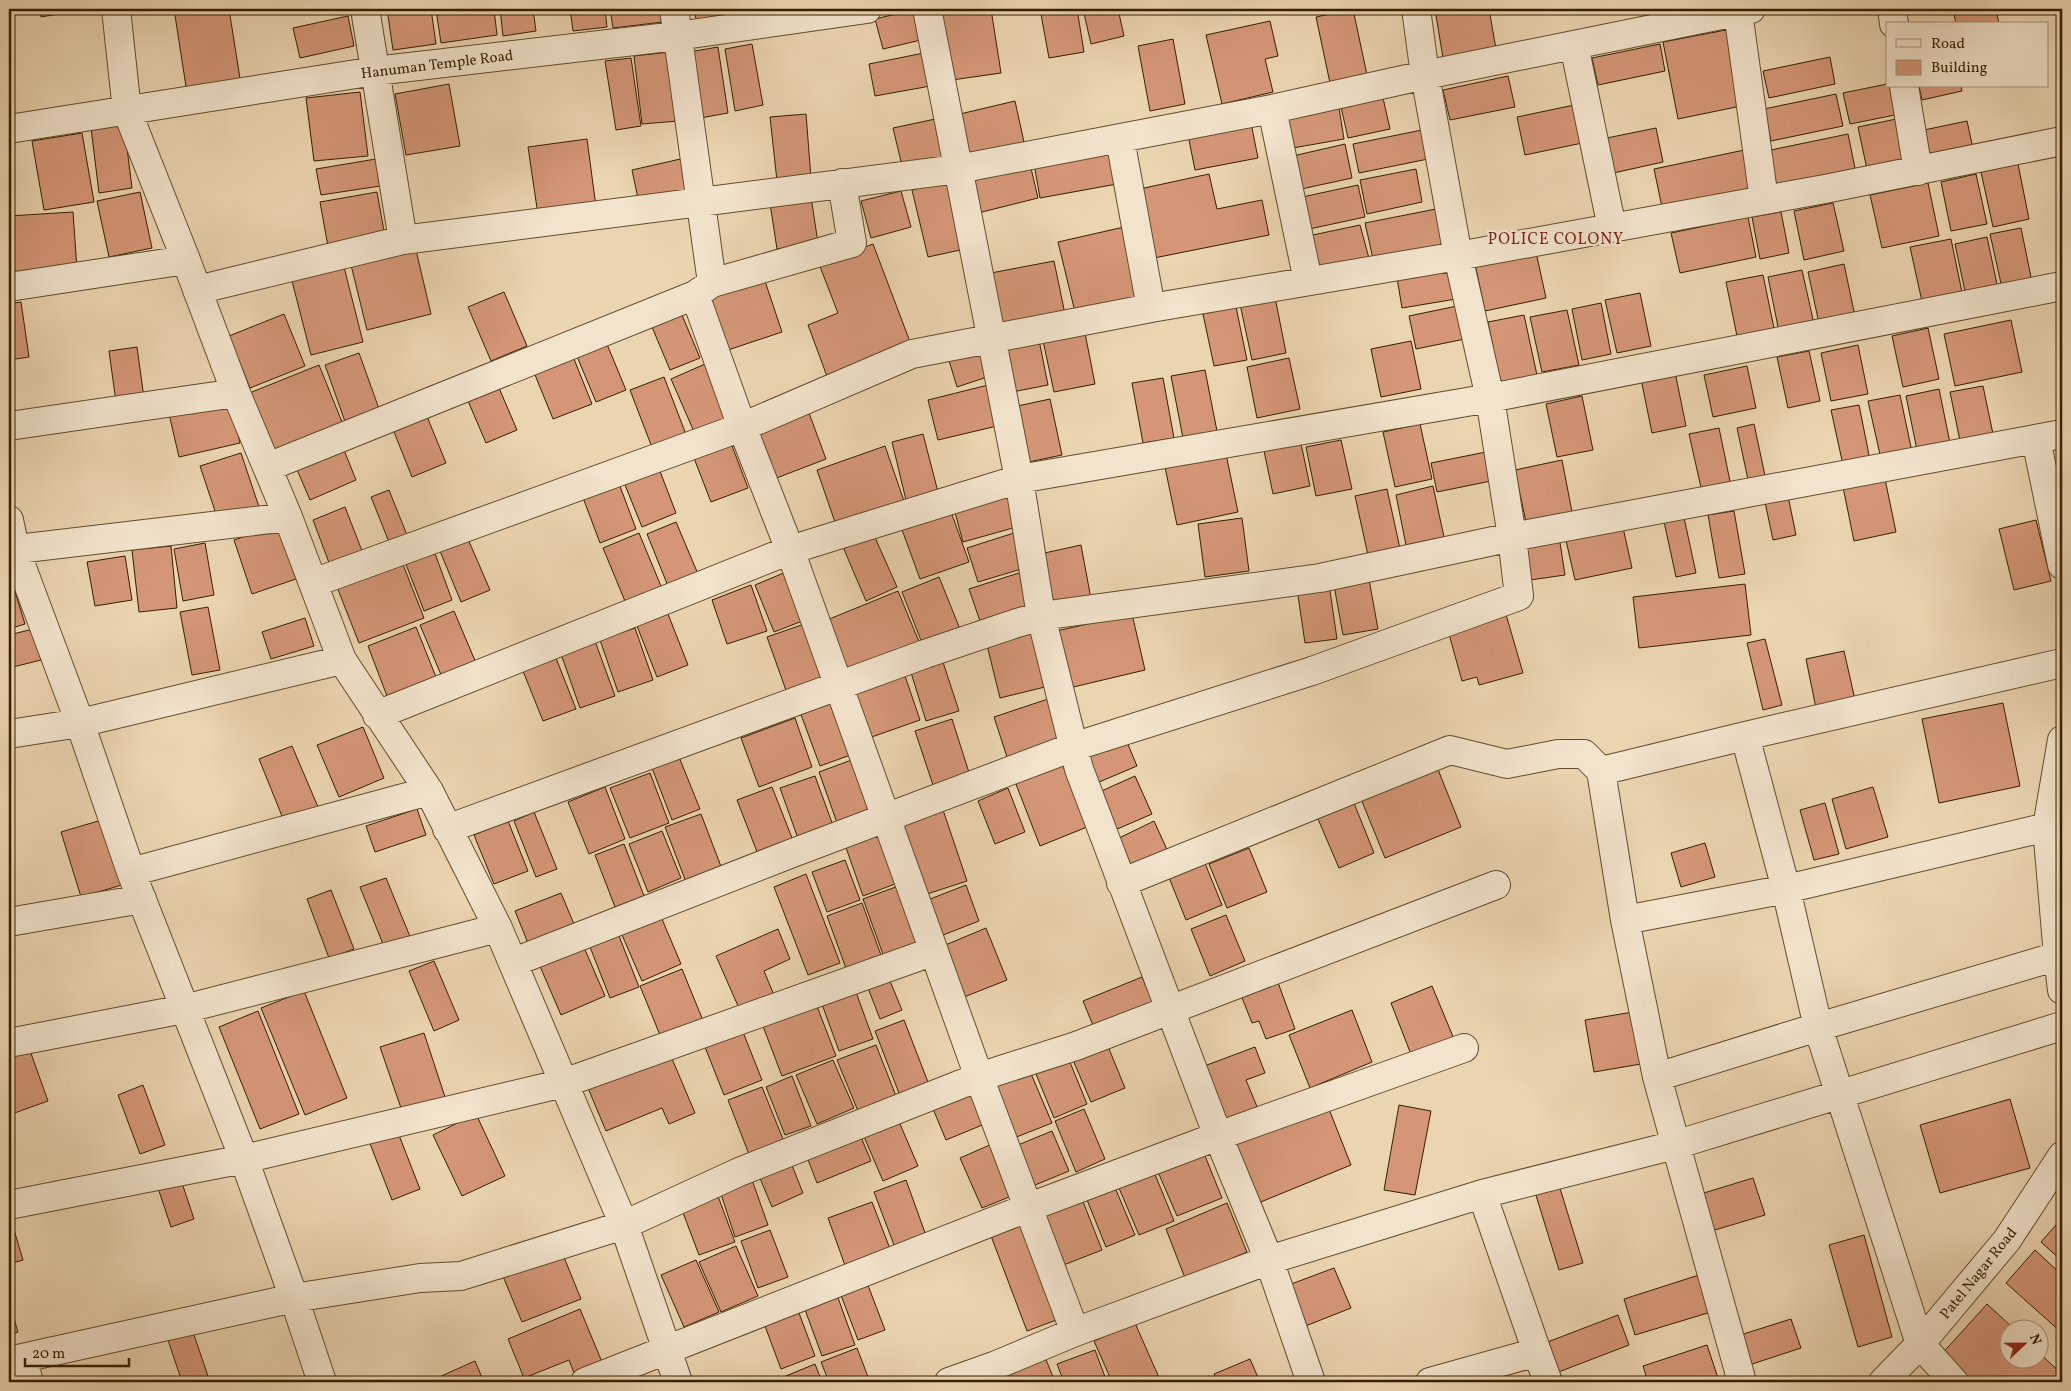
<svg xmlns="http://www.w3.org/2000/svg" width="2071" height="1391" font-family="Vollkorn,serif">
<style>
.building{fill:#d49677;stroke:#351f00}
.lines{fill:none;stroke-linecap:round;stroke-linejoin:round}
.minor-casing{stroke:#624c2c;stroke-width:30}
.minor{stroke:#f2e3cc;stroke-width:28}
.labels{text-anchor:middle;stroke-width:4.5;stroke-linejoin:round;paint-order:stroke}
.street-label{font-size:15px;fill:#351f00;stroke:#f2e3cc}
.neighbourhood-label{font-size:16px;letter-spacing:1px;fill:#7a1f14;stroke:#f2e3cc}
</style>
<rect width="100%" height="100%" fill="#ebd4b0"/>
<filter id="stains"><feTurbulence type="fractalNoise" baseFrequency=".004" numOctaves="4"/><feColorMatrix values="0 0 0 0 .2 0 0 0 0 .09 0 0 0 0 .02 0 0 0 .5 -.17"/></filter>
<radialGradient id="worn" r=".72"><stop offset=".6" stop-color="#630" stop-opacity="0"/><stop offset="1" stop-color="#630" stop-opacity=".3"/></radialGradient>
<!-- building -->
<path class="building" d="M39 9H87L41 17Z
M174 9H229L241 85 187 93Z
M387 9H431L436 44 393 50Z
M436 9H494L497 35 441 43Z
M500 9H533L536 31 503 36Z
M570 9H605L607 27 573 31Z
M610 9H661L663 22 613 28Z
M694 9H758L759 14 697 25Z
M917 9 925 39 883 49 875 19Z
M959 9H991L1001 73 952 80 941 11Z
M1040 9H1077L1084 52 1049 58Z
M1083 9H1118L1124 36 1091 44Z
M1353 9 1367 75 1330 83 1316 17Z
M1435 9H1489L1496 49 1443 58Z
M1953 9H1996L1999 24H1956Z
M348 16 354 46 300 58 293 28Z
M1270 21 1278 56 1265 59 1273 92 1222 104 1206 35Z
M1726 30 1741 106 1678 119 1663 42Z
M1173 39 1185 104 1150 111 1138 46Z
M752 44 763 105 735 111 725 49Z
M1660 44 1665 71 1598 85 1592 58Z
M718 47 728 113 700 118 689 52Z
M670 52 678 121 642 124 634 56Z
M929 52 936 85 875 96 869 64Z
M1830 57 1835 84 1769 98 1763 71Z
M631 58 641 126 616 130 605 61Z
M1508 76 1515 107 1450 120 1443 90Z
M449 84 460 146 406 155 395 94Z
M1887 84V86H1895L1900 114 1850 124 1843 93Z
M1919 86H1961L1962 91 1922 100Z
M360 92 368 156 314 161 306 98Z
M1836 94 1843 126 1771 141 1764 109Z
M1383 98 1390 129 1348 138 1341 107Z
M1015 101 1024 142 970 155 960 114Z
M1579 104 1587 142 1525 155 1517 117Z
M1339 108 1344 139 1287 149 1282 118Z
M806 114 811 178 777 181 770 117Z
M940 118 949 160 903 170 893 128Z
M1901 118 1911 164 1868 174 1858 127Z
M1967 121 1974 153 1930 162 1924 130Z
M1251 123 1258 158 1195 170 1188 135Z
M124 124 132 188 99 193 91 128Z
M1656 128 1663 162 1609 174 1602 139Z
M1422 130 1428 159 1359 173 1353 144Z
M82 133 94 202 44 210 32 141Z
M1848 134 1856 173 1774 189 1766 151Z
M587 139 596 207 538 215 528 147Z
M1345 144 1352 178 1292 191 1284 158Z
M1749 149 1758 193 1663 212 1654 169Z
M1110 150 1117 184 1040 198 1034 164Z
M689 157 697 195 640 208 632 170Z
M376 159 380 186 321 195 316 169Z
M1030 164 1038 198 978 213 970 178Z
M2018 164 2029 219 1993 227 1981 172Z
M1416 169 1422 202 1367 214 1360 180Z
M1209 174 1217 209 1262 200 1269 235 1149 259 1135 190Z
M1976 174 1987 224 1951 231 1941 182Z
M949 180 965 249 928 257 912 190Z
M1928 183 1939 236 1882 248 1870 195Z
M1358 185 1365 217 1300 231 1293 199Z
M810 190 818 243 777 249 769 197Z
M901 191 911 227 871 238 861 201Z
M140 192 152 248 109 257 97 201Z
M377 192 386 242 329 252 320 202Z
M1833 203 1844 251 1804 260 1794 211Z
M1436 209 1443 248 1374 263 1365 223Z
M73 212 77 269 9 274V216Z
M1781 212 1789 253 1760 259 1752 217Z
M1748 217 1756 257 1680 273 1671 233Z
M1360 225 1370 262 1316 274 1308 236Z
M1124 227 1142 300 1076 316 1058 242Z
M2021 228 2032 282 2002 288 1990 234Z
M1987 237 1998 289 1966 296 1955 244Z
M1951 239 1963 297 1923 306 1910 247Z
M873 244 912 347 828 379 808 325 838 313 819 264Z
M416 250 431 314 367 330 351 265Z
M1536 252 1546 298 1485 311 1475 264Z
M1054 261 1066 319 1003 332 991 273Z
M1450 262 1456 299 1402 308 1396 272Z
M1844 264 1856 321 1820 328 1808 272Z
M344 267 363 342 311 355 292 281Z
M1802 270 1814 324 1779 332 1768 277Z
M1763 275 1775 333 1738 341 1726 282Z
M765 281 782 332 725 351 708 299Z
M504 292 527 346 491 361 468 307Z
M1640 293 1651 346 1617 353 1605 300Z
M1275 297 1286 353 1252 360 1240 304Z
M21 302 29 357 9 360V304Z
M1601 303 1611 354 1582 360 1572 309Z
M1457 306 1465 339 1416 349 1409 316Z
M1236 307 1247 360 1214 366 1203 314Z
M1567 310 1579 365 1542 372 1530 317Z
M284 314 305 366 250 388 229 336Z
M682 315 700 358 670 370 652 327Z
M1524 315 1537 375 1500 383 1488 322Z
M2011 320 2022 372 1955 386 1944 334Z
M1084 328 1095 384 1054 392 1042 336Z
M1928 328 1939 379 1903 387 1892 336Z
M1038 335 1048 385 1007 393 997 343Z
M1411 341 1421 389 1381 397 1371 349Z
M606 342 626 390 596 402 576 354Z
M980 344 990 376 957 387 947 354Z
M1858 345 1868 394 1831 401 1821 353Z
M137 347 144 398 116 402 109 351Z
M1809 351 1820 401 1788 408 1777 357Z
M359 353 383 420 349 433 325 365Z
M572 354 592 404 553 419 533 370Z
M1289 358 1300 409 1257 418 1247 367Z
M705 364 729 419 695 434 671 379Z
M319 365 342 422 271 451 247 394Z
M1747 366 1756 408 1713 417 1704 375Z
M1205 370 1217 431 1183 438 1171 376Z
M1675 372 1686 426 1652 433 1641 379Z
M9 373 15 412 9 413Z
M664 377 687 437 653 450 630 390Z
M1163 378 1174 438 1143 443 1132 383Z
M496 381 517 430 486 443 465 394Z
M988 385 997 426 938 440 928 400Z
M1983 386 1993 434 1960 441 1950 392Z
M1939 389 1950 443 1917 450 1906 396Z
M1900 395 1912 452 1881 459 1868 401Z
M1582 396 1593 450 1557 457 1546 404Z
M1050 399 1062 455 1019 464 1008 408Z
M230 400 240 443 179 457 169 414Z
M1859 405 1870 460 1843 465 1831 410Z
M809 413 826 459 774 479 757 432Z
M426 414 446 463 412 477 392 427Z
M1420 424 1432 479 1395 487 1383 432Z
M1754 424 1767 485 1750 489 1737 428Z
M1719 428 1731 486 1702 492 1689 434Z
M923 434 938 492 906 500 892 442Z
M729 438 748 488 711 502 692 453Z
M1300 439 1310 486 1273 494 1263 446Z
M1341 440 1352 489 1316 496 1306 447Z
M342 445 356 480 310 500 295 465Z
M885 446 904 501 836 525 817 470Z
M1486 452 1491 481 1437 492 1431 463Z
M241 453 260 510 219 523 200 466Z
M1226 454 1238 512 1177 525 1165 467Z
M1562 460 1573 517 1527 527 1515 470Z
M658 466 676 513 642 527 623 480Z
M1885 479 1896 532 1854 541 1843 487Z
M618 481 636 529 600 543 582 495Z
M1433 486 1444 537 1406 545 1396 495Z
M1010 489 1020 526 963 542 953 505Z
M1387 489 1401 553 1369 560 1355 496Z
M389 490 407 535 389 542 371 497Z
M1788 496 1796 535 1773 540 1765 502Z
M345 507 364 556 331 568 313 520Z
M950 509 969 562 920 579 901 527Z
M1734 511 1745 574 1719 578 1708 515Z
M1683 513 1696 573 1676 577 1663 517Z
M1242 518 1249 571 1205 577 1198 524Z
M2036 520 2051 581 2014 590 1999 529Z
M676 522 698 574 668 586 647 534Z
M1622 523 1632 568 1575 580 1565 536Z
M278 525 296 579 252 594 234 540Z
M1017 532 1028 567 978 582 967 548Z
M639 533 663 591 627 606 603 548Z
M873 533 897 587 866 601 843 547Z
M1559 536 1565 575 1530 580 1524 541Z
M468 539 490 590 461 602 440 551Z
M205 543 214 595 183 601 174 549Z
M1081 545 1091 599 1050 607 1040 554Z
M171 546 177 608 139 612 132 550Z
M433 548 452 600 424 611 404 559Z
M125 556 132 600 95 606 87 562Z
M402 562 424 618 359 643 337 587Z
M1025 571 1037 606 981 624 969 589Z
M9 572 25 624 9 629Z
M786 572 805 620 774 632 755 585Z
M1368 574 1378 629 1343 635 1333 580Z
M939 577 962 634 924 648 902 592Z
M1329 584 1337 639 1305 643 1297 589Z
M1745 584 1751 635 1639 648 1633 597Z
M751 585 767 631 727 644 712 600Z
M898 591 922 649 846 680 822 622Z
M208 607 220 670 192 675 180 612Z
M454 611 476 663 442 677 420 625Z
M1505 611 1523 673 1479 685 1477 677 1462 681 1447 627Z
M668 614 688 665 657 677 637 626Z
M1132 614 1145 670 1065 689 1052 632Z
M305 618 314 646 271 659 262 632Z
M810 622 830 681 788 696 767 637Z
M1034 625 1049 686 1000 698 985 637Z
M416 627 436 677 387 696 368 646Z
M635 628 653 680 618 692 600 640Z
M33 629 41 660 9 668V635Z
M1765 639 1782 705 1763 710 1747 643Z
M595 641 615 696 580 708 561 654Z
M1844 651 1856 704 1817 713 1806 659Z
M554 653 576 709 543 721 521 666Z
M941 656 959 711 926 721 909 666Z
M903 670 920 720 866 739 848 689Z
M1054 697 1069 743 1009 763 994 717Z
M837 698 856 753 820 766 800 712Z
M2003 703 2020 786 1939 803 1922 719Z
M795 718 812 767 759 787 741 738Z
M952 719 972 782 936 794 915 731Z
M363 727 384 778 339 797 317 745Z
M1124 735 1137 766 1092 785 1079 753Z
M292 746 318 807 284 821 259 759Z
M679 757 700 809 672 820 652 768Z
M857 758 878 818 840 831 819 772Z
M1061 761 1087 827 1040 846 1014 779Z
M1437 767 1461 827 1385 858 1361 799Z
M650 773 669 823 630 838 610 788Z
M815 776 835 831 800 844 780 788Z
M1135 776 1152 814 1115 830 1097 793Z
M605 787 625 839 589 854 568 802Z
M772 787 794 843 759 857 737 800Z
M1873 787 1888 837 1846 849 1832 799Z
M1008 788 1025 832 995 844 978 801Z
M1352 798 1374 853 1339 868 1315 812Z
M1825 803 1839 854 1814 860 1800 810Z
M942 807 967 881 924 895 899 822Z
M417 809 426 835 375 852 366 826Z
M534 812 557 869 536 877 514 821Z
M701 814 722 869 686 882 665 827Z
M105 819 125 884 81 897 61 832Z
M508 821 528 871 494 884 474 835Z
M1154 821 1169 854 1129 873 1113 841Z
M883 828 903 881 863 896 844 842Z
M662 831 681 878 648 892 629 844Z
M1705 843 1715 877 1681 887 1671 853Z
M624 844 644 896 615 907 595 855Z
M1249 848 1267 892 1227 908 1209 864Z
M1202 856 1222 905 1186 920 1166 870Z
M845 860 860 900 827 912 812 872Z
M806 874 840 963 808 975 774 887Z
M386 878 411 939 385 949 360 887Z
M901 885 923 942 884 957 863 899Z
M966 885 979 921 938 937 925 901Z
M331 890 354 949 329 958 307 899Z
M561 893 576 929 530 948 515 911Z
M862 903 882 958 847 971 827 916Z
M659 912 681 964 642 981 619 928Z
M1226 915 1245 961 1210 976 1191 929Z
M986 928 1007 980 964 997 943 946Z
M778 929 790 959 764 971 776 1000 742 1015 716 956Z
M619 936 639 987 610 998 590 947Z
M583 945 605 996 561 1015 539 964Z
M434 961 459 1020 434 1031 409 971Z
M682 969 704 1023 662 1040 640 986Z
M887 974 902 1010 880 1019 866 983Z
M1142 977 1156 1010 1097 1035 1083 1001Z
M1276 977 1295 1029 1266 1039 1259 1021 1252 1023 1239 990Z
M853 984 873 1039 839 1051 819 996Z
M1432 986 1454 1039 1412 1057 1391 1003Z
M304 991 347 1098 305 1115 261 1008Z
M815 1001 836 1056 782 1076 761 1021Z
M1352 1010 1372 1062 1310 1088 1289 1035Z
M258 1011 299 1114 260 1129 219 1027Z
M1639 1011 1647 1063 1594 1072 1585 1020Z
M904 1020 931 1090 902 1101 875 1031Z
M741 1027 762 1080 724 1095 703 1042Z
M424 1033 445 1097 402 1111 380 1047Z
M1105 1039 1125 1088 1091 1102 1070 1053Z
M28 1045 48 1101 9 1115V1052Z
M876 1045 896 1096 858 1111 837 1060Z
M1255 1047 1265 1073 1246 1080 1260 1114 1222 1129 1199 1068Z
M670 1054 695 1113 669 1124 662 1108 606 1131 588 1088Z
M1067 1055 1087 1104 1054 1118 1034 1069Z
M833 1060 854 1108 817 1124 796 1075Z
M1029 1069 1052 1123 1014 1138 992 1084Z
M792 1076 811 1126 785 1135 766 1087Z
M143 1085 165 1145 140 1154 118 1095Z
M762 1087 785 1144 750 1157 728 1100Z
M971 1087 987 1123 946 1140 931 1104Z
M2010 1099 2030 1168 1940 1193 1920 1125Z
M1327 1104 1351 1165 1251 1206 1227 1145Z
M1399 1105 1431 1111 1415 1195 1384 1190Z
M1084 1109 1105 1159 1076 1172 1055 1121Z
M476 1114 505 1176 462 1196 433 1135Z
M897 1117 918 1166 883 1181 862 1132Z
M395 1125 420 1189 392 1200 367 1136Z
M858 1130 871 1161 817 1183 805 1152Z
M1052 1131 1069 1171 1035 1185 1018 1145Z
M992 1144 1014 1195 982 1208 960 1158Z
M1201 1146 1222 1198 1177 1216 1155 1165Z
M789 1158 803 1193 772 1207 757 1171Z
M176 1165 194 1219 171 1227 153 1173Z
M1152 1167 1174 1221 1139 1235 1116 1181Z
M751 1177 768 1225 735 1237 719 1188Z
M1753 1178 1765 1215 1705 1233 1694 1196Z
M906 1180 928 1241 897 1253 874 1192Z
M1113 1183 1135 1235 1106 1247 1085 1195Z
M1559 1185 1583 1263 1559 1270 1535 1192Z
M715 1188 735 1242 699 1255 679 1202Z
M1082 1199 1102 1250 1061 1266 1040 1215Z
M872 1202 892 1254 847 1271 828 1218Z
M1227 1203 1247 1252 1185 1278 1166 1229Z
M9 1213 23 1260 9 1264Z
M1020 1215 1059 1319 1027 1331 988 1228Z
M2062 1218V1261L2041 1242Z
M770 1230 788 1277 758 1288 741 1241Z
M1864 1235 1892 1337 1858 1347 1829 1245Z
M736 1246 758 1296 721 1312 699 1262Z
M561 1250 581 1299 522 1322 502 1274Z
M2035 1250 2062 1275V1333L2006 1283Z
M696 1260 719 1312 684 1327 661 1275Z
M1334 1268 1351 1308 1303 1327 1286 1286Z
M1699 1275 1711 1312 1635 1335 1624 1299Z
M866 1280 885 1330 858 1340 839 1290Z
M837 1295 855 1345 822 1356 804 1307Z
M9 1302 18 1332 9 1335Z
M1987 1304 2013 1328H2008V1358H2038V1352L2062 1374V1382H1967L1939 1357Z
M796 1305 815 1356 781 1369 762 1318Z
M580 1309 602 1362 574 1373 569 1360 524 1378 508 1339Z
M1618 1315 1629 1345 1556 1373 1545 1343Z
M1791 1319 1801 1348 1743 1367 1734 1337Z
M1135 1323 1161 1382H1112L1094 1341Z
M191 1326 210 1382H182L166 1334Z
M1707 1345 1718 1378 1704 1382H1648L1643 1366Z
M857 1348 870 1382H829L821 1362Z
M1095 1350 1107 1382H1064L1057 1364Z
M1045 1357 1055 1382H1002L1000 1376Z
M1250 1359 1260 1382H1218L1214 1374Z
M475 1361 484 1382H428Z
M815 1364 822 1382H783L781 1378Z
M1209 1376 1212 1382H1195Z"/>
<g class="lines">
<defs>
<path id="minor" d="M116 9 127 111 186 260 236 393 288 517 342 660 429 791 498 928 624 1225 678 1382
M365 9 403 240
M674 9 712 283
M927 9 1019 479 1041 616 1079 769 1218 1136 1269 1260 1311 1382
M1892 9 1894 24
M1738 12 1764 200
M1574 45 1612 228
M1904 86 1918 171
M1272 109 1308 281
M9 129 375 71 677 36 867 9
M1120 139 1151 308
M9 287 186 260
M197 290 403 240 958 169 1272 109 1425 75 1751 9
M695 295 742 427 790 550 979 1077 1075 1332
M9 426 236 393
M2036 439 2062 565
M268 467 695 295 712 283 852 243 842 183
M9 520 15 549 80 723 131 872 244 1159 294 1298 322 1382
M9 550 288 517
M313 583 742 427 912 354 1151 308 1458 256 1825 189 2062 141
M377 715 790 550 1019 479 1490 398 2062 286
M9 734 80 723 342 660
M1745 736 1786 889 1818 1027 1920 1344 1954 1382
M2062 740 2047 827 2058 956 2062 990
M1601 771 1745 736 2062 663
M447 829 925 654 1017 623 1041 616 1320 578 1512 537 2062 434
M131 872 429 791
M1121 883 1450 750 1507 764 1558 754H1584L1601 771 1625 920 1657 1077 1742 1382
M1625 920 1786 889 2047 827
M9 922 142 899
M514 962 790 854 1073 747 1312 671 1519 596 1512 537 1490 398 1458 256 1425 75 1416 9
M9 1043 184 1009 498 928
M1657 1077 1818 1027 2058 956
M9 1205 244 1159 564 1083 934 951
M1537 1352 1548 1382
M22 1358 29 1382
M9 1361 294 1298 420 1278 461 1276 624 1225 739 1172 979 1077 1076 1046 1496 885
M585 1382 1027 1208 1218 1136 1464 1048
M949 1382 994 1366 1075 1332 1269 1260 1482 1194 1675 1145 2062 1026
M1430 1382 1537 1352 1482 1194
M1883 1382 1920 1344 2007 1240 2062 1156"/>
</defs>
<!-- minor casing -->
<use href="#minor" class="minor-casing"/>
<!-- minor -->
<use href="#minor" class="minor"/>
</g>
<g class="labels">
<!-- street labels -->
<g class="street-label">
<text transform="translate(437 64) rotate(-7)" y="5">Hanuman Temple Road</text>
<text transform="translate(1978 1273) rotate(-51)" y="5">Patel Nagar Road</text>
</g>
<!-- neighbourhood labels -->
<g class="neighbourhood-label">
<text x="1556" y="244">POLICE COLONY</text>
</g>
</g>
<!-- margin -->
<rect width="2071" height="1391" fill="none" stroke="#ebd4b0" stroke-width="30"/>
<rect x="10" y="10" width="2051" height="1371" fill="none" stroke="#351f00" stroke-width="2.5"/>
<rect x="15" y="15" width="2041" height="1361" fill="none" stroke="#351f00"/>
<!-- legend -->
<rect x="1886" y="22" width="162" height="65" fill="#f2e3cc" stroke="#a6957a"/>
<rect x="1896" y="39" width="25" height="8" fill="#f2e3cc" stroke="#a6957a"/>
<text x="1931" y="48" font-size="15" fill="#351f00">Road</text>
<rect x="1896" y="60" width="25" height="15" fill="#d49677" stroke="#a6957a"/>
<text x="1931" y="72" font-size="15" fill="#351f00">Building</text>
<!-- north arrow -->
<g transform="translate(2024 1344) rotate(68)"><circle r="24" fill="#f2e3cc" stroke="#a6957a"/>
<path d="M0-4L9 19L0 12L-9 19Z" fill="#8f2418"/>
<text y="-8" font-size="14" font-weight="bold" text-anchor="middle" fill="#351f00">N</text>
</g>
<!-- scale -->
<path d="M25 1358v8h104v-8" fill="none" stroke="#351f00" stroke-width="2.5"/>
<text x="32" y="1358" font-size="15" fill="#351f00" stroke="#f2e3cc" stroke-width="4" paint-order="stroke">20 m</text>
<rect width="100%" height="100%" filter="url(#stains)"/>
<rect width="100%" height="100%" fill="url(#worn)"/>
</svg>
